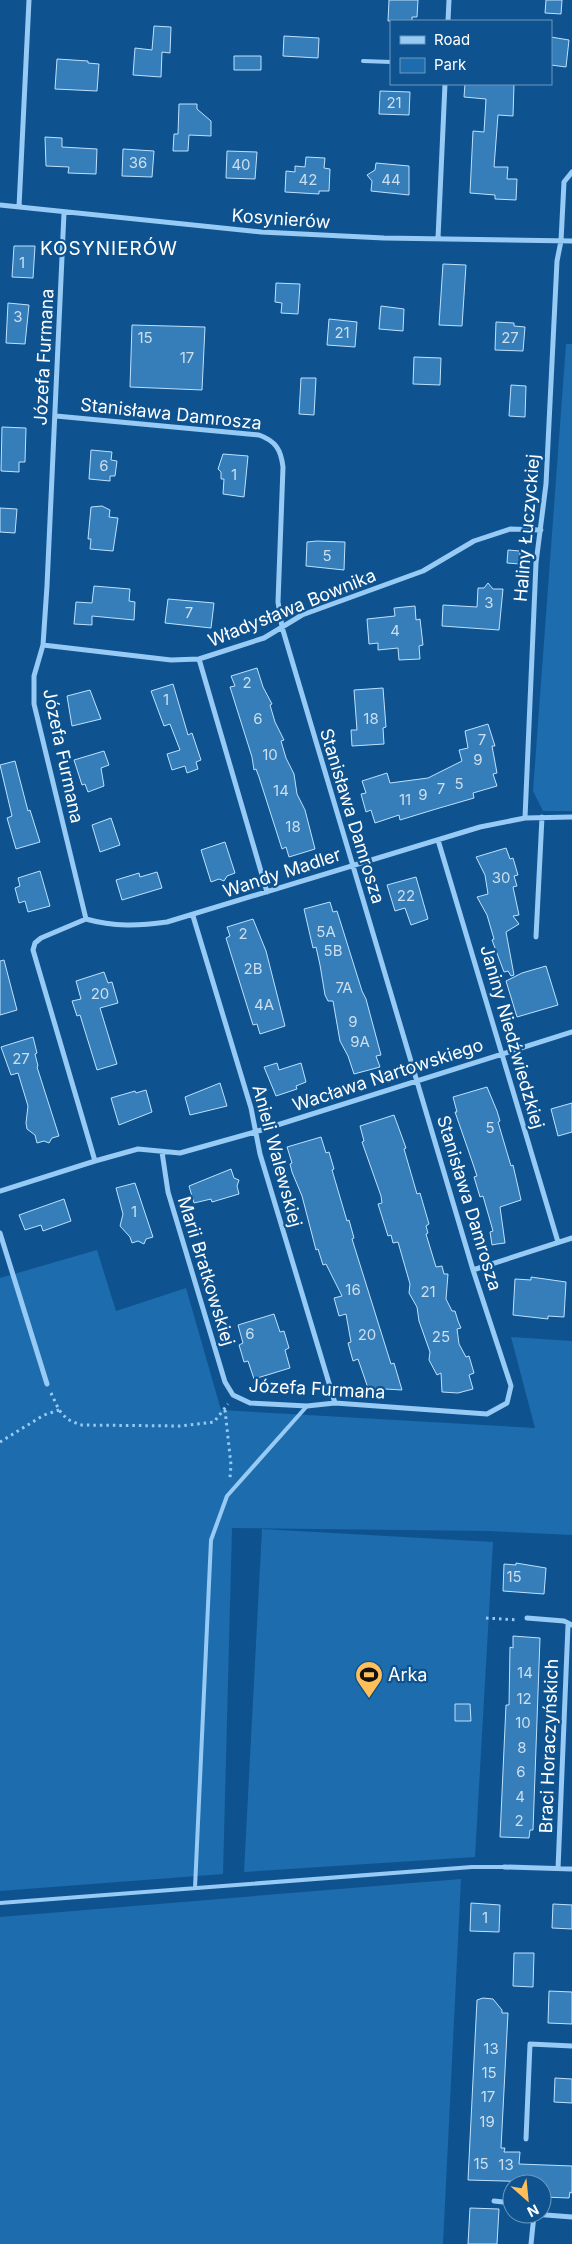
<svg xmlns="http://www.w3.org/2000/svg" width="572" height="2244" font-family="Inter,sans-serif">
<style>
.green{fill:#1d6cad}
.building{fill:#367eb9;stroke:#bee1fe}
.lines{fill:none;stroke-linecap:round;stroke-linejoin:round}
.path{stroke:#97caf4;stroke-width:3;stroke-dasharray:2.5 4;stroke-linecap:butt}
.lane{stroke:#97caf4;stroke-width:4}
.street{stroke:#97caf4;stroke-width:5}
.labels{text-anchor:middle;stroke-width:4.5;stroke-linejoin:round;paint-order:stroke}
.number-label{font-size:15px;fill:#cddfee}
.street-label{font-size:18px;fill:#fff;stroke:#0e538f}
.poi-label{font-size:18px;fill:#fff;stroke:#0e538f;text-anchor:start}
.neighbourhood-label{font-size:19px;letter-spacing:1px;fill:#fff;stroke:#0e538f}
</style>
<rect width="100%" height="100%" fill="#0e538f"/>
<!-- green -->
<path class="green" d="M566 344H572V811H543L533 791Z
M97 1250 116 1311 186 1288 221 1410 535 1428 511 1337 572 1341V1535L490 1531 232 1528 223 1874 0 1891V1278Z
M262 1529 493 1542 475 1857 244 1872Z
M461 1879 443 2244H0V1917Z"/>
<!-- building -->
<path class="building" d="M389 0H418L417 17H412V21H388Z
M546 0H562L561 14 545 13Z
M154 26 171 27 170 53 162 52 161 77 133 75 135 48 152 50Z
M284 36 319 38 318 58 283 56Z
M551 37 569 40 566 67 551 65Z
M234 56H261V70H234Z
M57 59 88 61V63L99 64 97 91 55 89Z
M465 84H514L513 116 498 115 494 167H508L507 179H517L516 200 495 199V195L470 193 473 131 484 132 486 99 464 97Z
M380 91 410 92 409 115 379 114Z
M179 104H197V109L211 121V136L189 135 188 151H173L174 134H178Z
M45 137 62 138V147L97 149 96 174 68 173 69 167 46 166Z
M123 149 154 151 152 177 122 176Z
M227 151 257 152 255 179 226 178Z
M306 157 325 158 324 168 330 169 329 191H319V194L285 192 286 171 295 172V166L305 167Z
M376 163 409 166V195L371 191 372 181 367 175 375 170Z
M14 246H35L33 278 12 277Z
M443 264 466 265 462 326 439 325Z
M276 283 300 284 298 314 281 313 282 303 275 302Z
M8 303 29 305 25 344 6 343Z
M381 306 404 309 403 331 379 329Z
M329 319 357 322 355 347 327 345Z
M496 322 514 323V326L525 327 523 351 495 350Z
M132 325 205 327 202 390 130 387Z
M414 357 441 358 440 385 413 384Z
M301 378H316L314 415 299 414Z
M511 385 526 386 525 417 509 416Z
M2 427 26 428 25 462H19V472L1 471Z
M91 450 112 452 111 460 117 461 115 476H110V481L89 479Z
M223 454 248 456 244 497 223 494 224 479H221V472L218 469Z
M102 506 110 510 109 517 118 518 113 551 90 549 91 539H88L91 507Z
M0 508 17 509 15 533 0 532Z
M317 541 345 542 344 570 306 566 307 542Z
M508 550 520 551V564L507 563Z
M488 583 493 589H503L499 630 442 626 443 605 477 607 478 588H484Z
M94 586 130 589 129 601 135 602 134 620 92 616V625L74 624 76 602 92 603Z
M168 599 214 603 211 628 165 623Z
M415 606 416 620 420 619 423 645 419 646 420 659 399 660 398 648 378 650V643L369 644 367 619 395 616 394 608Z
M257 668 263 687 272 704 270 705 275 722 284 740 281 741 286 758 294 774 297 794 305 810 315 849 289 857 286 847 282 849 259 777 256 769 254 770 252 757 230 687 235 686 231 676Z
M173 684 188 735 192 733 201 760 196 762 198 769 187 773 185 766 172 770 167 754 180 750 170 724 164 726 151 691Z
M383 688 386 727 383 728 384 744 352 746 351 730H357L354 690Z
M90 690 101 719 72 726 67 696Z
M488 724 495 746H492L497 773 493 774 497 786 473 793 474 798 436 809 400 820 399 815 375 823 371 810 366 812 361 794 366 793 362 781 387 773 390 783 428 778 462 761 459 750 468 748 465 731Z
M104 751 109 765 101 768 104 786 88 792 85 784 82 785 74 760Z
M15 761 28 811 30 810 40 842 16 849 7 818 12 816 0 765Z
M111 818 120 845 100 852 92 825Z
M225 842 235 873 227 876 224 881 219 879 211 882 201 850Z
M506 848 510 859 513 858 518 875 514 876 517 886 513 887 519 915 513 916 519 924 506 932 514 975 511 976 508 971 504 972 492 940 494 939 487 915 477 897 488 894 485 875 476 857Z
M40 871 50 906 28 912 25 901 19 903 15 888 20 886 18 878Z
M157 872 162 888 122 900 116 880 139 873 140 877Z
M416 877 428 919 411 925 405 908 395 911 387 885Z
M330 902 333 912 337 911 362 991 366 999 381 1055 376 1056 380 1067 354 1074 348 1056 340 1041 333 1001H328L325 995 320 965 316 947 313 948 304 909Z
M253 919 266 951 285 1026 260 1034 257 1024 253 1025 226 938 230 936 227 927Z
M4 960 17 1010 0 1015V961Z
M546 966 558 1005 517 1017 506 981 522 973Z
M104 972 108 983 112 982 118 1003 100 1008 117 1064 97 1070 80 1015 77 1016 72 1001 81 999 76 981Z
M33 1037 37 1053 35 1054 38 1066 37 1067 59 1136 52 1138 49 1143 44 1141 37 1143 35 1135 27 1129 26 1123 28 1106 18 1073 11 1075 1 1047Z
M277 1063 279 1070 301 1063 306 1082 296 1086 297 1089 276 1096 264 1067Z
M220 1083 227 1106 190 1115 185 1097Z
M487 1087 497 1111 500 1121 498 1122 511 1166 513 1165 521 1200 500 1207 505 1243 497 1244 492 1245 490 1232 493 1231 483 1196 480 1197 474 1177 477 1176 473 1164 455 1112H457L453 1097Z
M146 1090 152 1112 119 1125 111 1098 135 1091 136 1093Z
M572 1103V1132L558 1136 551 1109Z
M394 1115 406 1148 404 1149 417 1194 420 1193 429 1224 426 1226 428 1233 426 1234 436 1267 442 1266 444 1274H448L446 1299 452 1311H455L458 1321 461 1328 457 1329 459 1344 466 1357 469 1356 474 1373 469 1375 473 1389 458 1393 442 1392 441 1373 437 1375 429 1360 430 1352 419 1321 417 1307 409 1293 410 1284 398 1242 393 1243 391 1235 388 1236 378 1204 382 1203 381 1196 362 1142 364 1141 360 1126Z
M321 1137 326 1153 329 1152 334 1169 332 1170 347 1221 349 1220 354 1238 352 1239 391 1364 394 1363 402 1390 368 1388 358 1359 353 1361 348 1343 351 1342 346 1314 339 1316 334 1298 342 1296 326 1264 323 1265 318 1249 316 1250 302 1196 292 1172 290 1164 292 1163 287 1147Z
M231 1169 234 1178 239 1180 237 1186 239 1194 212 1202 211 1199 194 1203 189 1186Z
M135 1183 153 1237 146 1239 144 1244 138 1241 132 1243 130 1237 120 1226 123 1214 116 1188Z
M64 1199 71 1221 43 1231 41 1225 25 1230 19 1215Z
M531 1277 566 1282 564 1317 548 1316V1319L513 1315 515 1279 531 1280Z
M274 1314 280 1332 284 1331 289 1348 285 1350 290 1368 254 1379 248 1361 244 1362 242 1355 239 1345 243 1343 238 1325Z
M516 1563 546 1568 544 1594 503 1591 504 1564 516 1565Z
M513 1636 540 1638 533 1830H530L529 1838 500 1837 506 1705H509L510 1647 513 1648Z
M455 1704H470L471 1721H455Z
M471 1903 500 1905 499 1932 470 1931Z
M553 1904 572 1905V1929L552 1928Z
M514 1953H534L533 1987 513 1986Z
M549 1991 572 1992V2024L548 2023Z
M483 1998 493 1999 502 2010V2013H508L501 2148H505L504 2152H520L519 2164 572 2166V2193L570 2192 569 2198 542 2197V2184H539V2182L468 2180 477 2000Z
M555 2078 572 2079V2103L554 2102Z
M470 2208 499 2209 497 2244H468Z"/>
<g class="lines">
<!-- path -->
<path class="path" d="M51 1393 59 1410 67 1419 80 1425 180 1426 214 1422 228 1404
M225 1410 231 1465 230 1478
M0 1442 44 1415 59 1410
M486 1618 518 1620"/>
<!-- lane -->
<path class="lane" d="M363 61 391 62
M195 1888 211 1540 227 1496 307 1406
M0 1903 472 1867H504"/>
<!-- street -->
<path class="street" d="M448 21 449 0
M0 205 261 232 384 238 572 241
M19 207 29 0
M438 238 445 84
M56 416 259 435C276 441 281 450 283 467L278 602 282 627 473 1270 511 1386 507 1403 487 1414 335 1403 307 1406 250 1403 233 1395 225 1382 168 1192 162 1152
M43 645 171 660 199 659 264 638 302 615 423 571 474 541 510 529 541 530
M199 659 267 892
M525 818 536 563 546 484 557 261 561 241 564 182 572 172
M438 840 558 1242
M193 916 251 1108 260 1154 335 1403
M86 919C114 927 139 926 167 922L480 827 525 818 572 817
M536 937 542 817
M95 1161 138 1149 180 1153 255 1132 572 1032
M0 1191 95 1161 33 950 35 943 41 938 86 919 34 704V676L43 645 47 586 64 213
M0 1233 47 1384
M473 1270 572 1238
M527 1618 564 1621 572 1625
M504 1867 572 1869
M558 1869 568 1625
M526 2139 530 2044 572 2046
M494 2201 512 2203
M533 2214 572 2217
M531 2244 534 2215"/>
</g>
<!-- icons -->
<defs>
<symbol id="stadium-pin" viewBox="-11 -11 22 30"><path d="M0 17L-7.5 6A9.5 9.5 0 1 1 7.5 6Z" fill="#ffbf59" stroke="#0e538f"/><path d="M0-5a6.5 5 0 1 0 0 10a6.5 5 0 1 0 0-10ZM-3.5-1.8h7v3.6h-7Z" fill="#111"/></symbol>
</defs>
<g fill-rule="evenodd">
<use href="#stadium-pin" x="353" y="1659" width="32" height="43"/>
</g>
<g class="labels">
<!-- number labels -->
<g class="number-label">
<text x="394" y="108">21</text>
<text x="138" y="168">36</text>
<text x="241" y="170">40</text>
<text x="308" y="185">42</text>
<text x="391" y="185">44</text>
<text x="22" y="268">1</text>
<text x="18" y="322">3</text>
<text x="342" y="338">21</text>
<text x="145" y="343">15</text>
<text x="510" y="343">27</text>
<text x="187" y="363">17</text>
<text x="104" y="471">6</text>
<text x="234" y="480">1</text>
<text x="327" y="561">5</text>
<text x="489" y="608">3</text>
<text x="189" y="618">7</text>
<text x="395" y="636">4</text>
<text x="247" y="688">2</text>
<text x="166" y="705">1</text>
<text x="258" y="724">6</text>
<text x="371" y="724">18</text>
<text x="482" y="745">7</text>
<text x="270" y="760">10</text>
<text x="478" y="765">9</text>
<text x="459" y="789">5</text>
<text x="441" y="794">7</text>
<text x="281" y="796">14</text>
<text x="423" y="800">9</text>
<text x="405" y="805">11</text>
<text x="293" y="832">18</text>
<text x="501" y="883">30</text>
<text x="406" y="901">22</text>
<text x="326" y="937">5A</text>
<text x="243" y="939">2</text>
<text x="333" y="956">5B</text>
<text x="253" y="974">2B</text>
<text x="344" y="993">7A</text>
<text x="100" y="999">20</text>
<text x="264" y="1010">4A</text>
<text x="353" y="1027">9</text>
<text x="360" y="1047">9A</text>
<text x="21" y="1064">27</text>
<text x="490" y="1133">5</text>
<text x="134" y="1217">1</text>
<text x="353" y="1295">16</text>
<text x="428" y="1297">21</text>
<text x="250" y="1339">6</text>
<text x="367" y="1340">20</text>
<text x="441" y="1342">25</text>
<text x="514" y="1582">15</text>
<text x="525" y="1678">14</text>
<text x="524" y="1704">12</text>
<text x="523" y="1728">10</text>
<text x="522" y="1753">8</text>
<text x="521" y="1777">6</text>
<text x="520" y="1802">4</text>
<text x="519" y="1826">2</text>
<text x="485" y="1923">1</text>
<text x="491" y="2054">13</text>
<text x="489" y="2078">15</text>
<text x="488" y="2102">17</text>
<text x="487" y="2127">19</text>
<text x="481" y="2169">15</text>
<text x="506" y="2170">13</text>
</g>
<!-- street labels -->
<g class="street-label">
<text transform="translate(281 219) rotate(4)" y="6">Kosynierów</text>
<text transform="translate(44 357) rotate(-87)" y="6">Józefa Furmana</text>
<text transform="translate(171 414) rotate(6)" y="6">Stanisława Damrosza</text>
<text transform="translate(527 528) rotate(-85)" y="6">Haliny Łuczyckiej</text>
<text transform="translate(292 608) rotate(-22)" y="6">Władysława Bownika</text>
<text transform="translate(63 756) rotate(78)" y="6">Józefa Furmana</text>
<text transform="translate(352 816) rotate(73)" y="6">Stanisława Damrosza</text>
<text transform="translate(282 873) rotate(-18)" y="6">Wandy Madler</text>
<text transform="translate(512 1037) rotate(74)" y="6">Janiny Niedźwiedzkiej</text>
<text transform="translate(388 1075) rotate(-18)" y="6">Wacława Nartowskiego</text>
<text transform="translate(277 1156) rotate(75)" y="6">Anieli Walewskiej</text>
<text transform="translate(469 1203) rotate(73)" y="6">Stanisława Damrosza</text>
<text transform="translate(206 1271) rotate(73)" y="6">Marii Bratkowskiej</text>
<text transform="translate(317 1389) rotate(3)" y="6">Józefa Furmana</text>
<text transform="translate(549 1746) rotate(-88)" y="6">Braci Horaczyńskich</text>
</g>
<!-- poi labels -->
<g class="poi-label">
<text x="388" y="1681">Arka</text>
</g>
<!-- neighbourhood labels -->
<g class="neighbourhood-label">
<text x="109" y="255">KOSYNIERÓW</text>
</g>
</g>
<!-- legend -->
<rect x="390" y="20" width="162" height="65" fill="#0e538f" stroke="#6e98bc"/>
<rect x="400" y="36" width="25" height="8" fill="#97caf4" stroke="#6e98bc"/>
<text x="434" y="45" font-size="15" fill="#ffffff">Road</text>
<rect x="400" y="58" width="25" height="15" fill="#1d6cad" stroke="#6e98bc"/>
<text x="434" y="70" font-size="15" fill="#ffffff">Park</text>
<!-- north arrow -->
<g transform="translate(527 2199) rotate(153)"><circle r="24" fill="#0e538f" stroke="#6e98bc"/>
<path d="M0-4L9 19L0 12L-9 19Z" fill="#ffbf59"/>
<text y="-8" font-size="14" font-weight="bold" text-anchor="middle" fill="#ffffff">N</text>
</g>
</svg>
